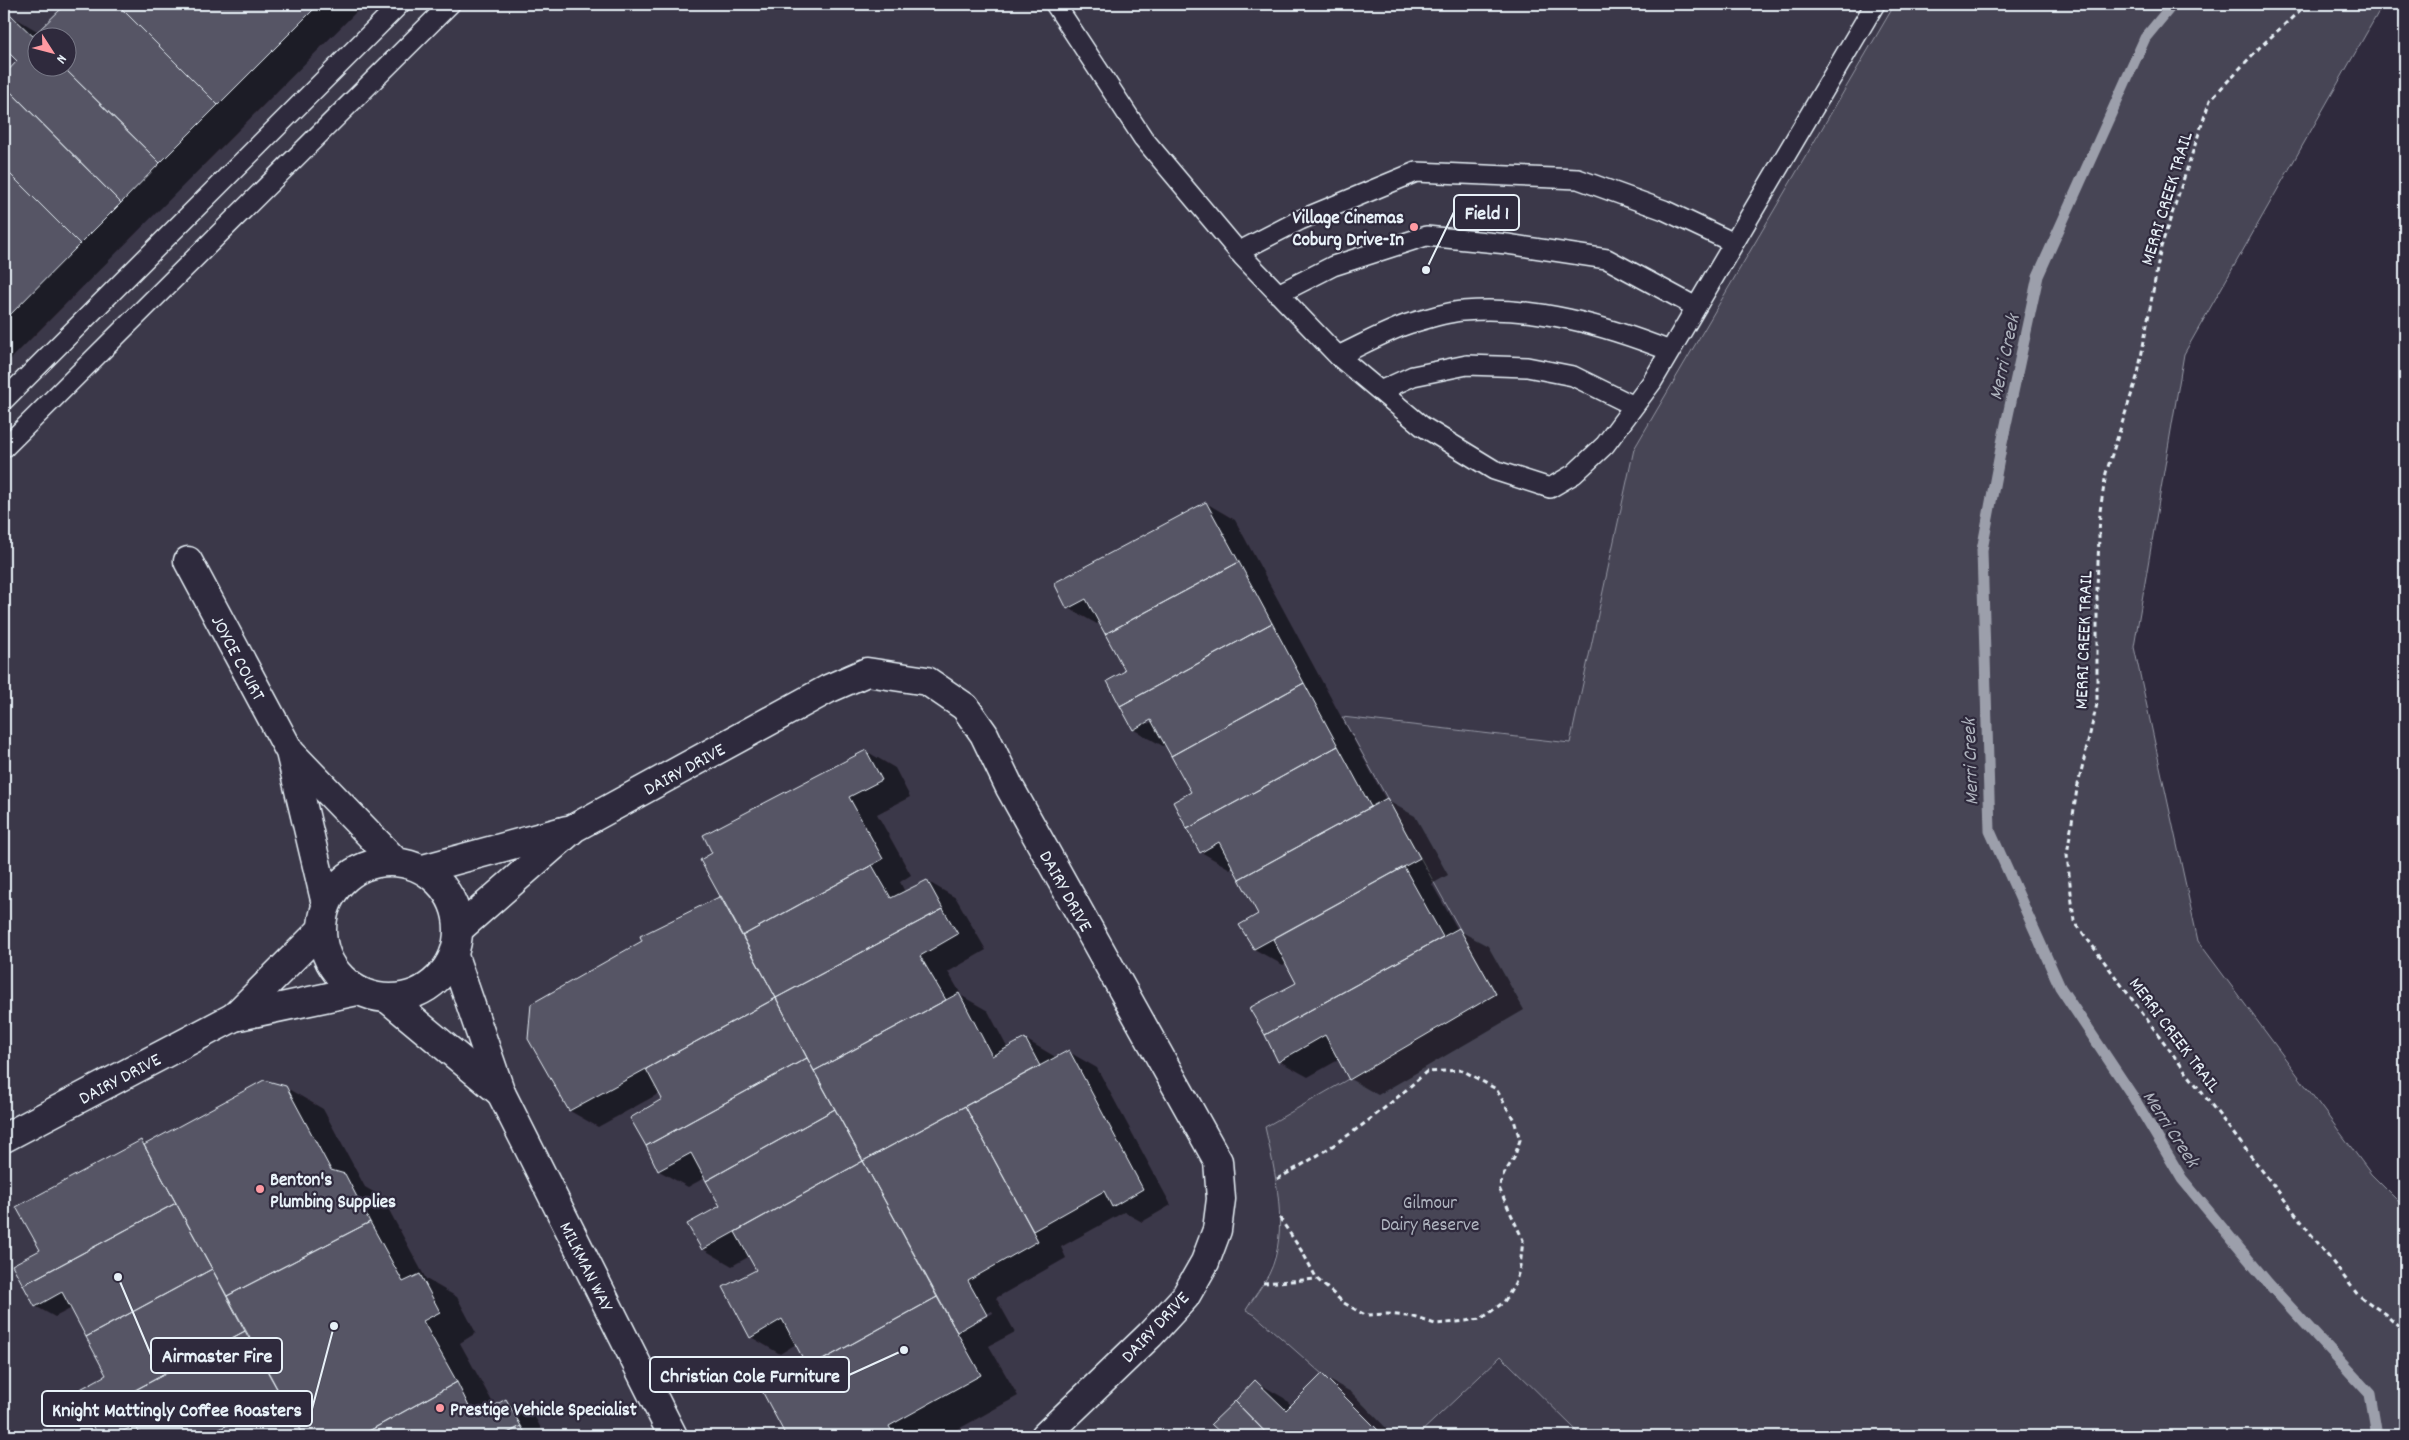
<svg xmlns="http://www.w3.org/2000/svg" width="2409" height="1440" font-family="Dekko,sans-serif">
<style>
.built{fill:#3b3749;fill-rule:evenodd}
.green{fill:#464455;stroke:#979aa6}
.shadow{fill:#0007;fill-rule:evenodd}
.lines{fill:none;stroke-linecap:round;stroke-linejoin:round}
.stream{stroke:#9c9fab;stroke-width:11}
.building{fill:#575565;stroke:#e8f1f8}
.service-casing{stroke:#e8f1f8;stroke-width:22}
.minor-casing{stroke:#e8f1f8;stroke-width:31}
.path{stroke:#e8f1f8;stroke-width:3;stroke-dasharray:5 4;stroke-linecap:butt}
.service{stroke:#2f2a3d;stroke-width:19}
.minor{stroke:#2f2a3d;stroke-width:28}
.poi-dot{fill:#ff9aa2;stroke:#2f2a3d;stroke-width:2}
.labels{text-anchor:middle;stroke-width:4.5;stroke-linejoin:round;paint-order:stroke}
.street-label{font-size:19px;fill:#e8f1f8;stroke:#2f2a3d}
.poi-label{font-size:19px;font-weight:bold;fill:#e8f1f8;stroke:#2f2a3d;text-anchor:start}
.park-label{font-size:19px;fill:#afb4bf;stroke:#2f2a3d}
.water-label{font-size:20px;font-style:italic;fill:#afb4be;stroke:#2f2a3d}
.leader{fill:none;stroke:#e8f1f8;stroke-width:2}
.callout-dot{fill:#e8f1f8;stroke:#2f2a3d;stroke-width:2}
.callout{fill:#2f2a3d;stroke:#e8f1f8;stroke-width:2}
.callout-label{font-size:20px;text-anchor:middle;font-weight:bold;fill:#e8f1f8}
</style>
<rect width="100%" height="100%" fill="#2f2a3d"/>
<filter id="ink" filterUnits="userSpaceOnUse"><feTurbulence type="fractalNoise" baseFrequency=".02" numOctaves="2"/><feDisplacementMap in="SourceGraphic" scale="10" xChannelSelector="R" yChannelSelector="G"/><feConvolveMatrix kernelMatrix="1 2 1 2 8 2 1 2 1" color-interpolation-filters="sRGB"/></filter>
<g filter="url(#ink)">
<!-- built -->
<path class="built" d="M4 4H1895L1634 449 1570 743 1342 717 1496 994 1266 1127 1277 1179 1280 1235 1269 1273 1246 1310 1255 1315 1322 1374 1384 1436H4ZM38 38H68V68H38Z
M1501 1356 1582 1436H1417Z"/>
<!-- green -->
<path class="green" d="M1895 4H2383L2184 354 2134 647 2198 941 2371 1174 2405 1208V1436H1582L1501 1356 1417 1436H1384L1322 1374 1255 1315 1246 1310C1253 1298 1262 1287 1269 1274 1290 1231 1275 1172 1265 1127L1496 994 1342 717 1570 743 1634 449Z"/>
<!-- shadow -->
<path class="shadow" d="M67 4H364L4 366V89L6 86 4 84V77L19 61 4 46V24L12 16 39 32ZM38 38H68V68H38Z
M1206 503 1235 520 1386 800 1415 816 1448 875 1432 884 1458 930 1488 946 1524 1010 1378 1095 1350 1079 1340 1059 1308 1077 1279 1061 1298 983 1287 963 1283 965 1254 949 1260 915 1233 866 1230 869 1201 852 1193 793 1166 744 1163 746 1134 730 1109 682 1127 671 1100 623 1097 624 1068 608ZM1157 718 1148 724V721Z
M866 751 895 768 910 797 877 814 911 875 900 882 905 892 927 881 956 898 986 950 948 972 962 996 988 1011 1008 1049 1025 1039 1054 1056 1055 1059 1069 1052 1097 1068 1171 1205 1142 1222 1124 1212 1061 1247 1066 1258 996 1298 1015 1332 989 1346 1018 1396 946 1436H788L764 1392 810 1369 796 1344 780 1354 751 1337 757 1271 750 1256 732 1266 703 1249 689 1224 722 1207 706 1177 688 1187 659 1171 632 1119 664 1099 660 1093 598 1127 570 1111 723 896ZM992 1311 993 1313 975 1323V1320Z
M285 1087 323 1109 365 1187 382 1197 426 1279 457 1297 476 1333 460 1343 493 1403 489 1406 490 1410 506 1401 535 1417 545 1436H99L76 1393 108 1375 72 1308 55 1317 35 1306 41 1251 141 1141 147 1145Z
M1322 1376 1351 1392 1394 1436H1226L1213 1424 1256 1382 1284 1398 1292 1406Z"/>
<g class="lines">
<!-- stream -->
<path class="stream" d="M2173 4 2145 38 2038 276 2002 443 1982 550 1990 831 2060 987 2132 1095 2182 1179 2268 1283 2370 1394 2377 1436"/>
</g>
<!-- building -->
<path class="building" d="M66 4H117L218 105 160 163 64 68H68V38H38V41L33 36Z
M117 4H319L218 105Z
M11 15 38 41V68H64L160 163 121 203 4 85V75L17 61 4 48V22Z
M5 86 121 203 80 244 4 168Z
M4 168 80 244 4 321Z
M1206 502 1239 562 1105 634 1086 599 1067 609 1054 583Z
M1239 562 1272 623 1120 706 1107 681 1125 671 1105 634Z
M1272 623 1304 683 1171 756 1151 720 1133 730 1120 706Z
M1304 683 1338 746 1187 829 1173 802 1191 792 1171 756Z
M1338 746 1371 807 1239 879 1219 842 1200 853 1187 829Z
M866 750 882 780 849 797 883 859 742 936 700 860 712 853 703 835Z
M1387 798 1420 858 1254 949 1239 925 1258 914 1239 879Z
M872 865 891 898 927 880 943 909 776 998 742 936Z
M1404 867 1443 937 1265 1035 1249 1008 1296 983 1273 939Z
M721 896 776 998 569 1111 528 1039 531 1004 642 941 640 936Z
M943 909 958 934 920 956 946 1000 814 1071 776 998Z
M1459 928 1496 994 1349 1080 1325 1035 1278 1062 1265 1035Z
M959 993 992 1056 1025 1038 1040 1066 863 1161 814 1071Z
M776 998 807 1058 646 1146 630 1118 662 1099 646 1069Z
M1069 1050 1143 1189 1112 1207 1104 1191 1033 1231 965 1106Z
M807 1058 835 1109 706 1181 691 1153 658 1171 646 1146Z
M264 1080 286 1086 331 1170 345 1174 370 1222 227 1296 144 1145Z
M965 1106 1038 1241 968 1281 987 1315 957 1332 863 1161Z
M835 1109 863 1161 702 1250 687 1224 720 1206 706 1181Z
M141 1140 176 1203 23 1285 12 1265 40 1250 16 1207Z
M863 1161 937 1297 808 1368 782 1319 750 1338 723 1287 756 1270 735 1232Z
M176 1203 212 1269 86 1337 62 1292 35 1307 23 1285Z
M370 1222 403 1282 420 1274 440 1312 423 1321 457 1382 360 1436H303L227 1296Z
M212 1269 245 1331 87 1416 75 1392 106 1375 86 1337Z
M937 1297 981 1375 889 1426 894 1436H786L762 1391 808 1368Z
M245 1331 281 1396 207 1436H141L135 1425 114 1436H98L87 1416Z
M1322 1374 1384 1436H1269L1235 1401 1255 1380 1286 1410Z
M457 1382 474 1417 506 1399 521 1426 502 1436H360Z
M281 1396 303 1436H207Z
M1235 1401 1269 1436H1224L1211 1424Z
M521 1426 527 1436H502Z"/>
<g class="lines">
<defs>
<path id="service" d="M1055 4 1143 138 1243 257 1338 356 1422 426 1494 470 1550 488 1574 474 1605 445 1652 382 1875 4
M1238 252 1300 220 1416 172 1578 179 1664 210 1734 243
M1278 294 1333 266 1426 236 1507 244 1607 259 1696 307
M1338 356C1362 345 1386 331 1411 323 1427 319 1446 312 1463 311 1534 305 1604 325 1670 351
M1380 391 1413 376 1467 365 1527 367 1573 376 1634 406
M4 400 400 4
M4 448 450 4"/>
<g id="minor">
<path id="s1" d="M188 561 290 752 326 904"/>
<path d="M291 753 395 861"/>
<circle cx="390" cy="930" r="68"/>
<path d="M423 869 567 830"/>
<path id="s2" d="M459 929 574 828 828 689 867 672 927 681 965 707 984 734 1010 788 1218 1161 1221 1199 1217 1230 1205 1262 1185 1297 1150 1335 1045 1436"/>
<path id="s3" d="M454 956 501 1093 673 1436"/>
<path d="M388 999 501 1093"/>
<path d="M234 1017 321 930"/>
<path id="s4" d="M4 1138 234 1017 357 991"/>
</g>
</defs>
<!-- service casing -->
<use href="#service" class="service-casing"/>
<!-- minor casing -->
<use href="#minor" class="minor-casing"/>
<!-- path -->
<path class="path" d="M2307 4 2260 47 2210 100 2161 247 2138 374 2106 473 2100 511 2097 588V704L2077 789 2067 855 2074 921 2183 1068 2358 1295 2385 1314 2405 1333
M1277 1179C1332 1149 1380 1115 1426 1072L1462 1070 1496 1089 1514 1120 1520 1140 1514 1158 1504 1174 1499 1188 1523 1240 1520 1267 1515 1284 1504 1302 1481 1319 1457 1322 1435 1324 1414 1317 1388 1314 1365 1315 1344 1303 1317 1279 1303 1253 1279 1217
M1263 1283 1317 1279"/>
<!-- service -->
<use href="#service" class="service"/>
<!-- minor -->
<use href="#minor" class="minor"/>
</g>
</g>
<!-- markers -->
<g class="poi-dot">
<circle cx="1414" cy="227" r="5"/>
<circle cx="260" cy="1189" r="5"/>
<circle cx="440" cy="1408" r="5"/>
</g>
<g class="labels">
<!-- street labels -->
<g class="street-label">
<text transform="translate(2165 198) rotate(-73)" y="7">MERRI CREEK TRAIL</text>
<text transform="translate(2082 640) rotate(-88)" y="7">MERRI CREEK TRAIL</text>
<text dy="7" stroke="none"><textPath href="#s1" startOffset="109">JOYCE COURT</textPath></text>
<text dy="7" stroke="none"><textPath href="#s2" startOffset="278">DAIRY DRIVE</textPath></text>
<text dy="7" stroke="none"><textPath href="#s2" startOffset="802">DAIRY DRIVE</textPath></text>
<text transform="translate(2176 1034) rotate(53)" y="7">MERRI CREEK TRAIL</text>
<text dy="7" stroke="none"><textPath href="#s4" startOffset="130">DAIRY DRIVE</textPath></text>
<text dy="7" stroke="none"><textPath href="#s3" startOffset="338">MILKMAN WAY</textPath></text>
<text transform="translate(1154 1326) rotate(-47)" y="7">DAIRY DRIVE</text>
</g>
<!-- poi labels -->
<g class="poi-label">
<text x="1404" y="223" text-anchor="end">Village Cinemas<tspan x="1404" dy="22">Coburg Drive-In</tspan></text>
<text x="270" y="1185">Benton's<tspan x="270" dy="22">Plumbing Supplies</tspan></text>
<text x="450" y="1415">Prestige Vehicle Specialist</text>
</g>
<!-- park labels -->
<g class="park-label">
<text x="1430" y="1208">Gilmour<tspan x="1430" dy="22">Dairy Reserve</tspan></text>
</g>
<!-- water labels -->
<g class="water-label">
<text transform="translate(2003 357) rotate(-78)" y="7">Merri Creek</text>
<text transform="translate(1969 762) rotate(-92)" y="7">Merri Creek</text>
<text transform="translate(2172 1128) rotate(57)" y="7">Merri Creek</text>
</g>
</g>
<!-- callouts -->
<path class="leader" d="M1426 270L1454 212M118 1277L151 1355M904 1350L849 1375M334 1326L312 1409"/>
<g class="callout-dot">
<circle cx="1426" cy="270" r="5"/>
<circle cx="118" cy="1277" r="5"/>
<circle cx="904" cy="1350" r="5"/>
<circle cx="334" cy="1326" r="5"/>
</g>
<g class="callout">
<rect x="1454" y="195" width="65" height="35" rx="5"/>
<rect x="151" y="1338" width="131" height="35" rx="5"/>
<rect x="650" y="1357" width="199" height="35" rx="5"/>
<rect x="42" y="1391" width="270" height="35" rx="5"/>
</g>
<g class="callout-label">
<text x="1487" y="219">Field 1</text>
<text x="217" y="1362">Airmaster Fire</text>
<text x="750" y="1382">Christian Cole Furniture</text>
<text x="177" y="1416">Knight Mattingly Coffee Roasters</text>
</g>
<!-- margin -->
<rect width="2409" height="1440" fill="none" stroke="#2f2a3d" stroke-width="20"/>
<rect x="10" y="10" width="2389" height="1420" fill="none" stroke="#e8f1f8" stroke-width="2" filter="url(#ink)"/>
<!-- north arrow -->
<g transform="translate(52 52) rotate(126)"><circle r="24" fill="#2f2a3d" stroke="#797a88"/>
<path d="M0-4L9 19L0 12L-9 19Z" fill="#ff9aa2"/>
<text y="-8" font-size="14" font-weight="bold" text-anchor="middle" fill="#e8f1f8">N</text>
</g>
</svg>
